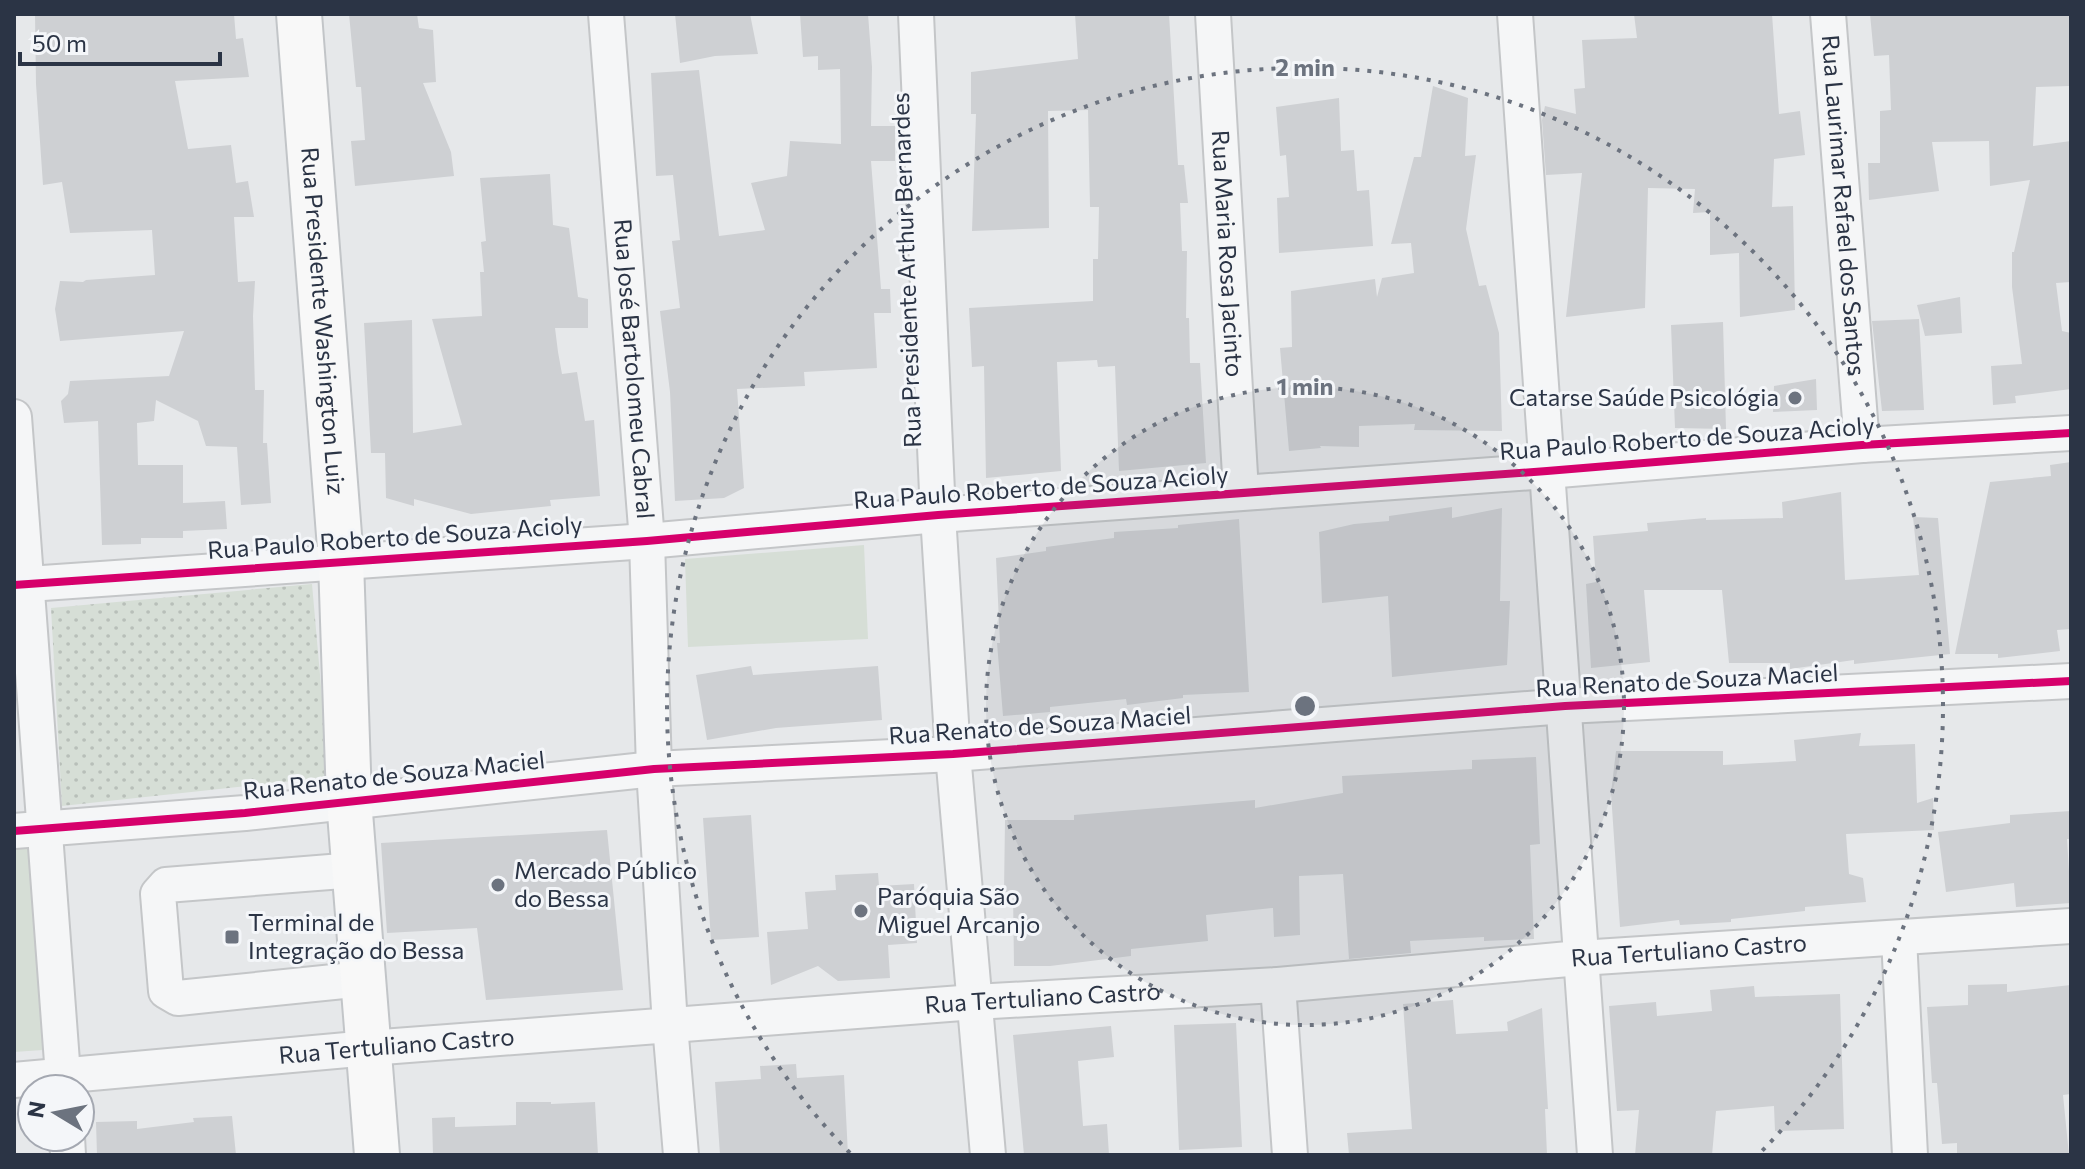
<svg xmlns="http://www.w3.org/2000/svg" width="2085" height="1169" font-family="Commissioner,sans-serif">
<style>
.grass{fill:url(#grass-dots)}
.park{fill:#d6ded6}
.building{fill:#ced0d3}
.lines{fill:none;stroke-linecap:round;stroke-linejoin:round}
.minor-casing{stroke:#c4c6c8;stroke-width:38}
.major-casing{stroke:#c2c5c8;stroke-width:48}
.minor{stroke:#f5f6f7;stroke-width:34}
.major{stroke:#f8f8f8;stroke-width:44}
.cycleway-casing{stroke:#f4f6f9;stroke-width:13}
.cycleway{stroke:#d6006c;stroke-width:8}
.ring{fill:none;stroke:#6c737f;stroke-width:4;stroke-dasharray:4 8}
.poi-dot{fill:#6c737f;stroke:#f4f6f9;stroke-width:3}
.labels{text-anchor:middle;stroke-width:6;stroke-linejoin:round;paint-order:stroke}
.street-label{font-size:24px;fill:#2b3445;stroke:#f4f6f9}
.poi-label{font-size:24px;fill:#2b3445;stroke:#f4f6f9;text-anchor:start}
.centre{fill:#6c737f;stroke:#f4f6f9;stroke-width:4}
.ring-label{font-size:24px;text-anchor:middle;font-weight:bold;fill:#6c737f;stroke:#f4f6f9;stroke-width:6;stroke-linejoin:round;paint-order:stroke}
</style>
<defs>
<pattern id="grass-dots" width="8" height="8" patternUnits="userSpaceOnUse" patternTransform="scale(2)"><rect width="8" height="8" fill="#d6ded6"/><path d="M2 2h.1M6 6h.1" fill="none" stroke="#b8bfb9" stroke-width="1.8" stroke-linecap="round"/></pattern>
</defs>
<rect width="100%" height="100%" fill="#e6e8ea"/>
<!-- grass -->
<path class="grass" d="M312 584 329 777 62 806 51 608Z"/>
<!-- park -->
<path class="park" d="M864 545 868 639 688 647 685 559Z
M30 840 43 1050 14 1052V841Z"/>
<!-- building -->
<path class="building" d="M35 14H234L236 39 243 38 249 77 175 81 188 149 231 145 236 183 248 181 254 217H234L238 282 255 281 253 316 255 390H264L263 443H267L271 503 241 505 237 447 206 446 198 421 156 400 154 421 137 423 138 465H183V503L225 501 227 529 183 531V538H141V544L102 545 98 421 64 423 61 401 68 394 70 381 169 376 184 331 60 341 55 309 60 281 83 282 86 280 155 275 152 230 70 233 62 182 43 185 36 84Z
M349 14H417L419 28 433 30 436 82 423 83 451 152 454 176 355 186 351 141 365 140 361 87H356Z
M675 14H750L758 54 715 56 680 63Z
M800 14H868L872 67 871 126H895V161H871L881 289H890L891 313H874L877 368 804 372 805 386 737 389 744 488 724 498 675 501 670 392 660 311 680 308 672 241 680 240 673 175 656 176 651 73 699 70 719 236 765 230 751 183 787 176 790 141 841 144 840 69 818 70V56L803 57Z
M1075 14H1169L1178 165H1184L1188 203H1180L1182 251H1187L1186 318H1189L1190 363H1200L1206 463 1119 471 1115 366 1098 367 1097 360 1057 362 1061 471 986 478 984 366 972 367 969 308 1093 301V259H1098L1099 207H1090L1088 110 1048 111 1049 228 972 231 976 114H971V72L1078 59Z
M1634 14H1772L1779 114 1800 111 1805 155 1774 159 1772 207 1793 206 1795 310 1740 317 1739 253 1710 255V212L1693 213 1695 189 1648 188 1645 308 1566 317 1582 173 1546 175 1542 120 1545 106 1576 114 1574 89 1585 88 1582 40 1637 38Z
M1870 14H2071L2069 86 2036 87 2033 146 2071 141V282L2056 283 2062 331 2071 333V389L2015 396 2016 403 1993 405 1991 366 2022 364 2012 287V252H2014L2030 180 1990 186 1989 141 1932 142 1939 191 1869 200 1868 163H1880V111L1891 110 1889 55 1874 56Z
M1433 86 1468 98 1465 156 1476 155 1466 229 1479 286 1486 285 1499 333 1502 431 1414 430 1415 424 1359 426V447L1320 446 1321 448 1289 451 1280 348 1292 347 1291 291 1375 279 1377 297 1382 278 1414 273 1411 243 1391 244 1414 157H1421Z
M1339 98 1341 151 1354 150 1357 191 1369 190 1373 246 1279 253 1277 198 1289 197 1286 155 1280 156 1276 107Z
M550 174 553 225 569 228 578 297 588 299V328H555L558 352 562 374 577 372 585 421 594 420 600 496 550 500 551 506 471 514 414 499V506L386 498 385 453H371L364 323 412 320 413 433 462 425 432 319 482 316 480 272H484L481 242 486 241 480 178Z
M1960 297 1962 333 1925 336 1917 305Z
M1919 319 1924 410 1882 411 1872 321Z
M1723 322 1726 429 1675 428 1671 325Z
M1816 379 1817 410 1773 412 1774 386Z
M2071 462V629L2057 630 2060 651 1998 658V654H1955L1990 482 2051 476 2050 465Z
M1841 492 1845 580 1919 575 1913 517 1938 518 1950 654 1854 664V660L1790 669V663H1729L1722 590H1644L1650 662 1591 668 1586 584 1596 582 1593 536 1648 531 1647 523 1706 518V520L1783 518 1782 502Z
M1452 507V518L1502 508 1500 601H1510L1507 665 1392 677 1388 596 1322 603 1319 532 1354 524 1389 521V516Z
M1239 519 1249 692 1183 695V698L1127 705 1126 699 1050 707V712L1003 716 997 643H1000L996 558 1046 551V547L1114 538V532L1178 528V525Z
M751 666 753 675 878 666 882 720 776 728 707 740 696 675Z
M1861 733 1859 746 1915 744 1917 803 1933 798 1934 830 1846 834 1849 874 1863 878 1866 902 1805 907V911L1731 919V922L1680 925 1679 920 1620 927 1611 793 1616 751H1723V765L1796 761 1794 740Z
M1536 757 1540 844 1530 845 1534 939 1484 941V937L1410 941 1411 953 1349 959 1343 874 1299 876 1300 935 1274 937 1273 908 1206 915 1208 941 1131 949V956L1050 966H1014L1013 892H1004L1005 820H1074V815L1255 800V808L1343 793 1342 776 1472 769V760Z
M2071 811V839H2067L2071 903 2016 907 2014 883 1946 892 1938 832 2010 823V815Z
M751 815 759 937 711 940 703 818Z
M607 830 623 990 486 1000 477 928 387 933 381 843Z
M878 873 879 886 914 884 917 943 888 945 890 978 838 981 818 966 771 985 767 932 808 929 805 892 836 890 835 875Z
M2007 984V992L2071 985V1094L2063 1095 2069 1155H1957V1143L1942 1144 1937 1083H1932L1927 1007 1968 1005V985Z
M1754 986 1755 997 1840 994 1844 1129 1775 1131 1774 1106 1716 1111 1712 1155H1635L1639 1110 1617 1111 1609 1006 1656 1002 1657 1016 1712 1011 1710 990Z
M1453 1000 1456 1034 1508 1031 1507 1022 1542 1008 1548 1109H1545L1547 1155H1349L1347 1133 1412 1129 1403 1004Z
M1236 1023 1242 1147 1179 1150 1174 1025Z
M1111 1026 1114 1057 1078 1061 1083 1126 1107 1124 1109 1155H1024L1013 1035Z
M796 1064 797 1078 844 1075 848 1155H720L715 1082 761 1079 760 1066Z
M516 1102H551V1104L595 1102 598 1155H433L432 1118 455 1117V1127L516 1125Z
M232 1116 236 1155H97L96 1122 137 1121V1129L194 1122 193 1118Z"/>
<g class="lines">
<defs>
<g id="minor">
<path id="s1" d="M606 14 647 541 654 769 670 1025 681 1155"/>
<path d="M916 14 938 515 953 754 988 1155"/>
<path id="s2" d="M1213 14 1241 492"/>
<path d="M1515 14 1595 1155"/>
<path id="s3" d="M1828 14 1862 445"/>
<path d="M14 417 64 1089"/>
<path d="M14 585 647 541 938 515 1547 471 1862 445 2071 433"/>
<path d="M14 831 245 813 654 769 953 754 1565 706 2071 681"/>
<path d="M355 870 166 885 158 894 166 991 178 998 363 979"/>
<path d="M1899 938 1910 1155"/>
<path d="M1278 985 1290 1155"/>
<path id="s4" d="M14 1080 369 1048 975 1002 1278 985 1580 958 2071 926"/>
<path d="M67 1137 68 1155"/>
</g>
<g id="major">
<path id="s5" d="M299 14 341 561 349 800 377 1155"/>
</g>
</defs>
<!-- minor casing -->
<use href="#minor" class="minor-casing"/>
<!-- major casing -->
<use href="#major" class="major-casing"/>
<!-- minor -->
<use href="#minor" class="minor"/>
<!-- major -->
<use href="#major" class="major"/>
<defs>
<path id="cycleway" d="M14 585 647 541 938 515 1547 471 1862 445 2071 433
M14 831 245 813 654 769 953 754 1565 706 2071 681"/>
</defs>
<!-- cycleway casing -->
<use href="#cycleway" class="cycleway-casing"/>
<!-- cycleway -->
<use href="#cycleway" class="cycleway"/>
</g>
<!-- distance rings -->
<circle cx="1305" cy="706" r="319" fill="#6c737f" fill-opacity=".12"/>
<g class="ring">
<circle cx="1305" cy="706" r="319"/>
<path d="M850 1153A638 638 0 1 1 1760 1153"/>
</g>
<!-- markers -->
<g class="poi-dot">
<circle cx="1795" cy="398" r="8"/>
<circle cx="498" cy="885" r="8"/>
<circle cx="861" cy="911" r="8"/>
<rect x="224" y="929" width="16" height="16" rx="4"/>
</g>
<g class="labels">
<!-- street labels -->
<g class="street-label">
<text dy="8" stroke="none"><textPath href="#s3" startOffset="192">Rua Laurimar Rafael dos Santos</textPath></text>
<text dy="8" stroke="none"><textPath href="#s2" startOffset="240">Rua Maria Rosa Jacinto</textPath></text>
<text transform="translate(907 270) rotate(-92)" y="8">Rua Presidente Arthur Bernardes</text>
<text dy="8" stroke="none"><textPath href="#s5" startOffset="308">Rua Presidente Washington Luiz</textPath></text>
<text dy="8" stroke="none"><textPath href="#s1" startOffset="356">Rua José Bartolomeu Cabral</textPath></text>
<text transform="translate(1687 439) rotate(-4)" y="8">Rua Paulo Roberto de Souza Acioly</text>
<text transform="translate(1041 488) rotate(-4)" y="8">Rua Paulo Roberto de Souza Acioly</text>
<text transform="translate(395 538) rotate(-4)" y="8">Rua Paulo Roberto de Souza Acioly</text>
<text transform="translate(1687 681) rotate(-3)" y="8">Rua Renato de Souza Maciel</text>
<text transform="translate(1040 726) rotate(-4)" y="8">Rua Renato de Souza Maciel</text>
<text transform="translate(394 776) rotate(-6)" y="8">Rua Renato de Souza Maciel</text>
<text dy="8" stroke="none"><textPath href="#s4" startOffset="1680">Rua Tertuliano Castro</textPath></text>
<text dy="8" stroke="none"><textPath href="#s4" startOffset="1032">Rua Tertuliano Castro</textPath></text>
<text dy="8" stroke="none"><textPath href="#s4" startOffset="384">Rua Tertuliano Castro</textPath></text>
</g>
<!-- poi labels -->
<g class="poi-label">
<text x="1779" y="406" text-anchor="end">Catarse Saúde Psicológia</text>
<text x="514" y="879">Mercado Público<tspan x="514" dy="28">do Bessa</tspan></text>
<text x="877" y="905">Paróquia São<tspan x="877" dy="28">Miguel Arcanjo</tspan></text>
<text x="248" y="931">Terminal de<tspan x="248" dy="28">Integração do Bessa</tspan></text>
</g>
</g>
<circle cx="1305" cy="706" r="12" class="centre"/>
<g class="ring-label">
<text x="1305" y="76">2 min</text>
<text x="1305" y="395">1 min</text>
</g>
<!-- border -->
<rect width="2085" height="1169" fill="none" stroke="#2b3445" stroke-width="32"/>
<!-- north arrow -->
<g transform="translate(56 1113) rotate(280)"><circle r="38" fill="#f4f6f9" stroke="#a4a8b1" stroke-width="2"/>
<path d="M0-6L14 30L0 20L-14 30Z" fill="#6c737f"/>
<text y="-12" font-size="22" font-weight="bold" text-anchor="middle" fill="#2b3445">N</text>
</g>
<!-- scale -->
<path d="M20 52v12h200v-12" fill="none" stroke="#2b3445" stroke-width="4"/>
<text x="32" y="52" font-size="24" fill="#2b3445" stroke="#f4f6f9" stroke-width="6" paint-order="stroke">50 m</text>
</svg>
